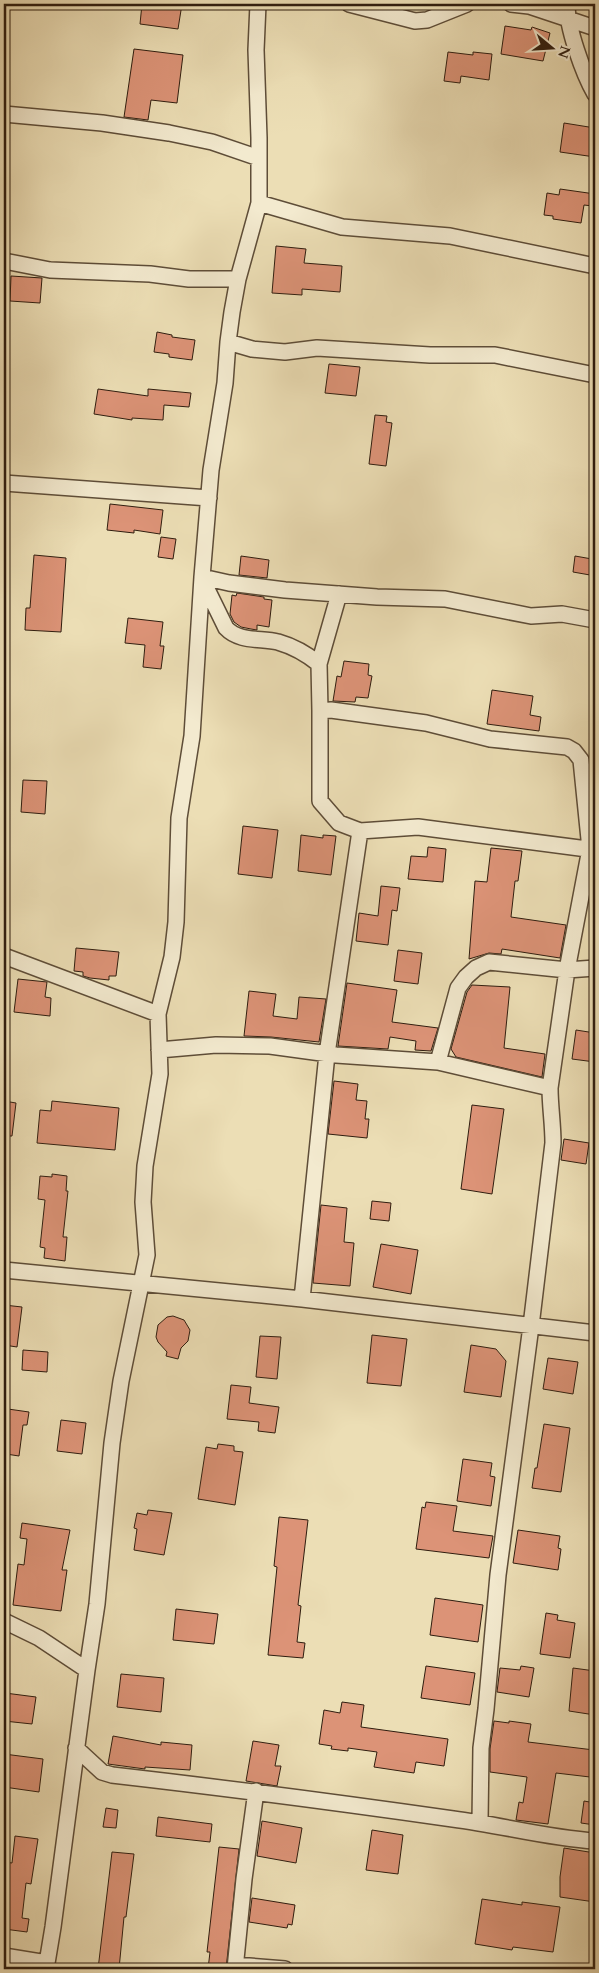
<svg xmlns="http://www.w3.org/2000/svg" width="599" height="1973" font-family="Cardo,serif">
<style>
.building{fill:#dc9377;stroke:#2f1d0f}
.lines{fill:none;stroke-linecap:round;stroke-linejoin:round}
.minor-casing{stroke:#5e4d38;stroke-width:18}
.minor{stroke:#f3eacf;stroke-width:15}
</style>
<rect width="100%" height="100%" fill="#ecdeb5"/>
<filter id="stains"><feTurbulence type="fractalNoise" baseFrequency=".004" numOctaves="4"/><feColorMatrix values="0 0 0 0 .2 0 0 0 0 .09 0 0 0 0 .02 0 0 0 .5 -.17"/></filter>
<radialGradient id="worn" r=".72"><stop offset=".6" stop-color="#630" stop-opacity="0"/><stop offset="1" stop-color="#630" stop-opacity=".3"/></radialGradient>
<!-- building -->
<path class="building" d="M142 4H182L178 29 140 24Z
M505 26 531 30 532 27 550 33 543 61 501 54Z
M134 49 183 55 177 103 151 100 148 120 124 117Z
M448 52 473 55V52L492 54 489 80 461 76 460 83 444 81Z
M564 123 595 128V157L560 152Z
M560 189 595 194 593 206 584 205 581 223 553 219V216L544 215 547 193 559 195Z
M276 246 306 249 304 263 342 266 340 292 302 289V295L272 293Z
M11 276 42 278 40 303 10 301Z
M157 332 172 335V337L195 340 192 360 169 357V354L154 352Z
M329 364 360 367 356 396 325 393Z
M98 389 148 396V389L191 393 189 407 164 405 163 420 132 418V420L94 414Z
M375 415 387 416 386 422 392 423 386 466 369 464Z
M110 504 163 510 160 534 134 530V533L107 530Z
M161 537 176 539 173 559 158 557Z
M34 555 66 558 61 632 25 630 26 608H30Z
M241 556 269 560 267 578 239 575Z
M575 556 592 559 590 575 573 572Z
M237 593 264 597V599L272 600 269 627 257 625V630L251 629 241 627 234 622 230 614 232 595 236 596Z
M128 618 163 622 160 646H164L161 669 143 667 145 645 125 643Z
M344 661 369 664 368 675 372 676 368 698 356 697 355 702 333 701 337 676 341 677Z
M492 690 533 696 530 715 541 717 539 731 487 724Z
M23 780 47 781 45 814 21 812Z
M243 826 278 830 272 878 238 874Z
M301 835 323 838V835L336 836 331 875 298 871Z
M428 847 446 849 443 882 408 879 411 856 427 857Z
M491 848 522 851 518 881H515L511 917 566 925 560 958 502 949 501 954 489 953 469 959 475 881 487 882Z
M381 886 400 888 397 911 392 910 388 945 356 941 359 913 378 916Z
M76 948 119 952 116 976H109V980L90 978 83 976V972L74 971Z
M398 950 422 953 418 984 394 981Z
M18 979 47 982 45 997 51 998 50 1016 14 1012Z
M347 983 397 990 392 1022 438 1028 431 1051 415 1050 416 1041 390 1037 388 1049 338 1046Z
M472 985 510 987 504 1048 545 1054 542 1077 456 1057 451 1049 467 992Z
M249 991 276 994 273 1016 297 1019 299 997 326 999 319 1042 271 1037 244 1036Z
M576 1030 595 1033V1062L572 1059Z
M334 1081 358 1084 356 1100 367 1101 365 1119H369L367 1138 328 1134Z
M4 1101 16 1103 12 1136H4Z
M52 1101 119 1108 115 1150 37 1143 40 1110 51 1111Z
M472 1105 504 1109 492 1194 461 1189Z
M564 1139 589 1143 586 1164 561 1160Z
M52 1174 67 1176 66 1191H68L63 1237H67L65 1261 44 1258 45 1248 40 1247 45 1200 38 1199 40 1176 52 1177Z
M372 1201 391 1203 389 1221 370 1219Z
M321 1205 347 1208 344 1242 354 1243 350 1286 313 1283Z
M381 1244 418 1250 411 1294 373 1287Z
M4 1305 22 1307 17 1347 4 1345Z
M173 1316 184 1320 190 1330 188 1341 181 1348 178 1359 166 1356 167 1352 158 1342 156 1337 158 1325 167 1317Z
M372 1335 407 1339 401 1386 367 1383Z
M260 1336 281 1337 277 1379 256 1377Z
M471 1345 496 1349 506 1361 501 1397 464 1392Z
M23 1350 48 1352 47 1372 22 1370Z
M548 1358 578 1362 573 1394 543 1389Z
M231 1385 251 1387 249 1403 279 1407 275 1433 258 1431 259 1422 227 1419Z
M8 1409 29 1412 27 1425H23L19 1456 6 1454 7 1444H4V1420H7Z
M61 1420 86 1423 82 1454 57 1451Z
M544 1424 570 1428 561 1492 532 1488 535 1468H537Z
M218 1444 234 1446V1451L243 1452 235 1505 198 1499 206 1447 217 1449Z
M463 1459 492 1463 490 1476 495 1477 491 1506 457 1501Z
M426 1502 457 1506 453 1531 493 1536 489 1558 416 1549 422 1507 425 1508Z
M148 1510 172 1513 164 1555 134 1550 137 1529 134 1528 137 1513 147 1515Z
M279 1517 308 1520 298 1605 301 1606 297 1642 305 1643 303 1658 268 1655 277 1567 274 1566Z
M22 1523 70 1530 62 1570H67L61 1611 13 1605 18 1564 24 1565 27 1539 20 1538Z
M518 1530 560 1536 558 1548 561 1549 558 1570 513 1563Z
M435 1598 483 1605 478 1642 430 1635Z
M176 1609 218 1614 214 1644 173 1640Z
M546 1613 558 1615 557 1620 575 1623 570 1658 540 1654Z
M426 1666 475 1673 470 1705 421 1698Z
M521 1666 534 1668 529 1697 497 1692 500 1668 520 1670Z
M573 1668 595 1671V1715L569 1711Z
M121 1674 164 1678 161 1712 117 1707Z
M5 1693 36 1697 32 1724 4 1721Z
M342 1702 364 1705 361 1727 448 1739 444 1766 416 1762 414 1773 374 1767 377 1752 348 1748V1751L331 1749 332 1746 319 1744 324 1710 340 1713Z
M494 1721 509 1723V1721L531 1724 528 1742 594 1750 590 1777 556 1773 548 1824 516 1820 519 1802 523 1803 527 1777 490 1772V1749Z
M113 1736 161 1745V1742L192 1745 190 1770 145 1767V1769L108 1764Z
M253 1741 279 1745 275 1766H281L277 1786 246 1781Z
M4 1754 43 1759 39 1792 4 1787Z
M584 1801 595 1803V1825L581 1823Z
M106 1808 118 1810 116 1828 103 1827Z
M158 1817 212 1824 210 1842 156 1836Z
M262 1821 302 1828 296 1863 257 1856Z
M372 1830 403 1835 398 1874 366 1870Z
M15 1836 38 1839 31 1884 26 1883 22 1918 29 1919 27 1932 4 1929V1862L12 1863Z
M219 1847 239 1849 226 1969H208L210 1952H207Z
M564 1848 595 1853V1902L560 1897V1877Z
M112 1852 134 1854 126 1917H124L119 1969H98Z
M252 1898 295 1905 292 1925 288 1924 287 1928 249 1922Z
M482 1899 522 1905V1902L560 1907 553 1952 513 1947 512 1950 475 1944Z"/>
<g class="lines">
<defs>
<path id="minor" d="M349 4 415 21 427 20 467 4
M511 4 529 6 595 28
M567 4C567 28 583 73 595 94
M4 114 102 123 169 133 212 142 259 158
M259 203 342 227 450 236 595 266
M4 261 50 270 150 274 189 279H238
M228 342 252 349 285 352 317 348 430 355H495L595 375
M4 483 209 498
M202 577 229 583 285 590 377 597 445 599 531 616 562 614 595 620
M202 579 226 628C239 642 260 638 278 642 292 646 308 655 319 664L320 711 331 710 426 723 490 739 567 747 574 751 581 760 590 849 567 970 489 962 476 968 466 977 458 988 438 1062
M319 664 339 594
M320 711V801L339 823 360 831
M4 956 158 1014
M159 1050 216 1045 270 1046 336 1055 438 1062 550 1088
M4 1270 302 1299 595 1333
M302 1299 327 1054 360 831 418 827 595 850
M4 1621 39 1638 87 1670
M76 1748 102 1772 112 1775C226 1788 340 1803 453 1819 501 1825 547 1838 595 1841
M480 1822 481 1748 486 1709 498 1575 531 1326 553 1143C553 1124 550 1106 550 1088L567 970 595 968
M4 1956 47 1963
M236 1965 285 1969
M46 1969 53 1927 87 1670 97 1604 112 1443 121 1381 147 1255 143 1202 145 1166 160 1074 158 1014 172 957 176 922 179 818 192 736 202 577 211 470 225 383 228 342 232 312 238 279 259 203V138L256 50 258 4
M235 1969 244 1879 256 1791"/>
</defs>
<!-- minor casing -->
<use href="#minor" class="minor-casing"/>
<!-- minor -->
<use href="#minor" class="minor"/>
</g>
<!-- margin -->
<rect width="599" height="1973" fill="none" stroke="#ecdeb5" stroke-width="20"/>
<rect x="5" y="5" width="589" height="1963" fill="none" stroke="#2f1d0f" stroke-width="2.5"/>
<rect x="10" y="10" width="579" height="1953" fill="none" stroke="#2f1d0f"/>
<!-- north arrow -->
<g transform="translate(552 48) rotate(108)" stroke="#f3eacf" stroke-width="4" paint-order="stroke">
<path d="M0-4L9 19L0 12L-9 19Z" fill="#2f1d0f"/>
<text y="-8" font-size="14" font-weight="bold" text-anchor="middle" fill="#2f1d0f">N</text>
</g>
<rect width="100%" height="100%" filter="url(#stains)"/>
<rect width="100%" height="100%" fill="url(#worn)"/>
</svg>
